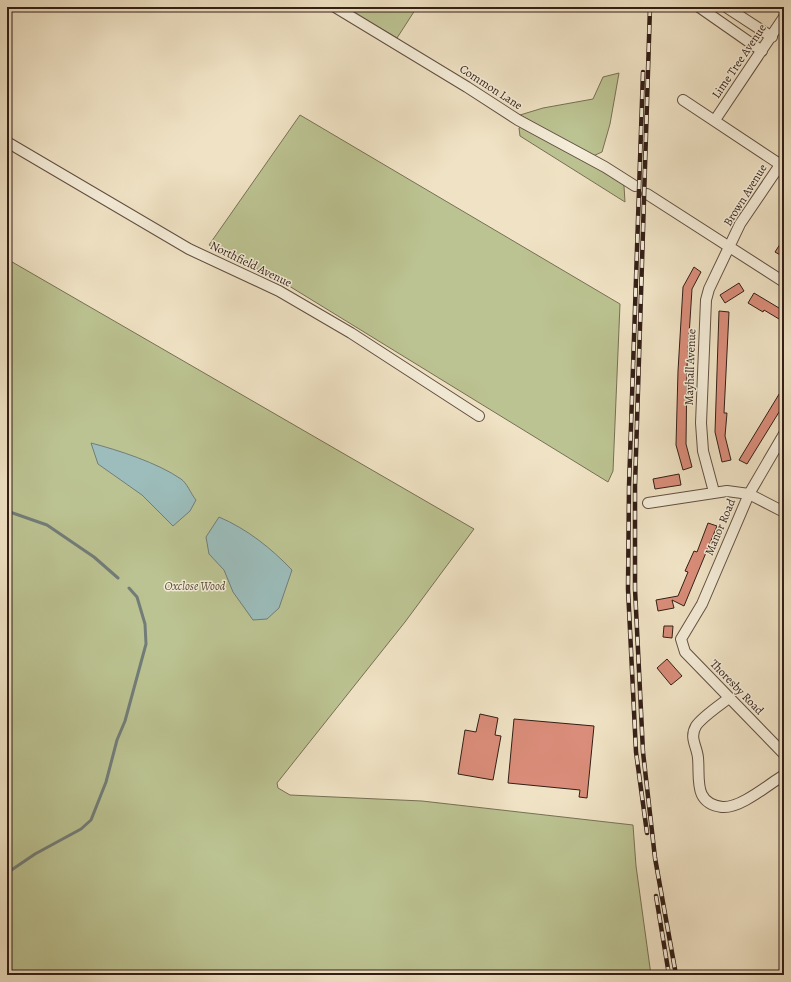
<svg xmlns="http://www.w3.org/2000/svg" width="791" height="982" font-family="Alegreya,serif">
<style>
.green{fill:#bcc392;stroke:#777054}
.water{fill:#9cbdbb;stroke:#727d79}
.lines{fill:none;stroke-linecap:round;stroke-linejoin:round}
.stream{stroke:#727d79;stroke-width:3}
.building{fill:#da8d7a;stroke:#321e16}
.minor-casing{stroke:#624f42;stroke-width:12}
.minor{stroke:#f5edd9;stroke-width:10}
.rail-casing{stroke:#321e16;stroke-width:4.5}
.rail{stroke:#f5edd9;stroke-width:3;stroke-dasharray:9;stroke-linecap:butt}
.labels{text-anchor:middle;stroke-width:3;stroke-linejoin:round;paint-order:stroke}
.street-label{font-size:12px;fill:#321e16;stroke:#f5edd9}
.park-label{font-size:12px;font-style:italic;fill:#5b503b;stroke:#f5edd9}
</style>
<rect width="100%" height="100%" fill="#f0e3c5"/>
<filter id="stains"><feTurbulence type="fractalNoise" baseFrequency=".005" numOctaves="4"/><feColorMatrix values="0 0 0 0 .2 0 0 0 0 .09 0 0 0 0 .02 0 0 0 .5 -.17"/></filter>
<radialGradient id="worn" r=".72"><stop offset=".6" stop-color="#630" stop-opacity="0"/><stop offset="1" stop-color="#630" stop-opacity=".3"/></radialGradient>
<!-- green -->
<path class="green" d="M344 7H417L397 38Z
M619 73 610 124 602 152 593 156 520 115 543 108 593 99 603 77Z
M300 115 620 304 613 471 608 482 281 281 209 245Z
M525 126 618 180 624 186 625 202 520 136 519 128Z
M7 259 474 529 405 622 277 783 278 788 290 795 422 801 633 825 636 866 651 975H7Z"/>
<!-- water -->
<path class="water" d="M91 443C118 450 158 463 181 479 187 483 191 494 196 500L190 511 173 526 142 495 98 464Z
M219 517C247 529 271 548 292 570L279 608 267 619 253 620 233 592 224 570 209 554 206 537Z"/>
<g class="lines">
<!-- stream -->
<path class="stream" d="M7 511 47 525 94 557 118 578
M7 873 35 854 81 829 91 820 106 782 117 740 125 721 146 644 145 624 137 597 129 588"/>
</g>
<!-- building -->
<path class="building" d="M784 238V257L775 252Z
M694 267 701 272 692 289 687 367 686 444 692 467 683 470 676 445 678 371 683 287Z
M739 283 744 291 725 303 720 295Z
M754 293 784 311V322L764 310 763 312 748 303Z
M719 311 729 312 724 413H727L725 436 731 460 722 462 715 432Z
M784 386V404L747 464 739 460Z
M679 474 681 485 655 489 653 479Z
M708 523 717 526 684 606 672 600 674 608 658 611 656 600 678 596 688 572 685 571 694 551 697 552Z
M664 626H673L672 638 663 637Z
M667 659 682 676 671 685 657 668Z
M480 714 498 718 495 735 501 736 493 780 458 774 465 730 476 732Z
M514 719 594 726 587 798 579 797 580 790 508 783Z"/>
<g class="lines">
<defs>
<path id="minor" d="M335 7 467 87 518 120 605 167 635 186
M699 7 762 51
M726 7 772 37
M683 100 784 167
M715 120 784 17
M7 142 189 249 279 291 351 333 479 416
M647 194 784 282
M784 434 749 494 702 604 681 639 685 652 784 754
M714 492 703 451 701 423 706 300 709 289 740 224 784 159
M648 503 727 491 749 494 784 512
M729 698C720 705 702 717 696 726 689 738 697 746 698 758 700 779 693 803 722 807 740 809 769 784 784 775"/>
</defs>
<!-- minor casing -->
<use href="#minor" class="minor-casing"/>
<!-- minor -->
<use href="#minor" class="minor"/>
<defs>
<path id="rail" d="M650 7 635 486V589L643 752 655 858 676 975
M643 72 629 486 628 589 636 752 647 833
M656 896 669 975"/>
</defs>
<!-- rail casing -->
<use href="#rail" class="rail-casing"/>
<!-- rail -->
<use href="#rail" class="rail"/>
</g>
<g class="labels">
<!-- street labels -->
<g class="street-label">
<text transform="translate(739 61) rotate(-56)" y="4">Lime Tree Avenue</text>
<text transform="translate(491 87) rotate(33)" y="4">Common Lane</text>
<text transform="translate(745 195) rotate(-58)" y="4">Brown Avenue</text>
<text transform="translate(251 264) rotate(26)" y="4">Northfield Avenue</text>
<text transform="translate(690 367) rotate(-88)" y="4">Mayhall Avenue</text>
<text transform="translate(720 527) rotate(-67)" y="4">Manor Road</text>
<text transform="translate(737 687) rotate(46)" y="4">Thoresby Road</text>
</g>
<!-- park labels -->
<g class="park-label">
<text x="195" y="590">Oxclose Wood</text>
</g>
</g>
<!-- margin -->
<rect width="791" height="982" fill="none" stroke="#f0e3c5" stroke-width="24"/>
<rect x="8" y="8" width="775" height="966" fill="none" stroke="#321e16" stroke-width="2"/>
<rect x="12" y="12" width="767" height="958" fill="none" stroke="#321e16"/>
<rect width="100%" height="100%" filter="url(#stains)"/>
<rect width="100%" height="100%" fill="url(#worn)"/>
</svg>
